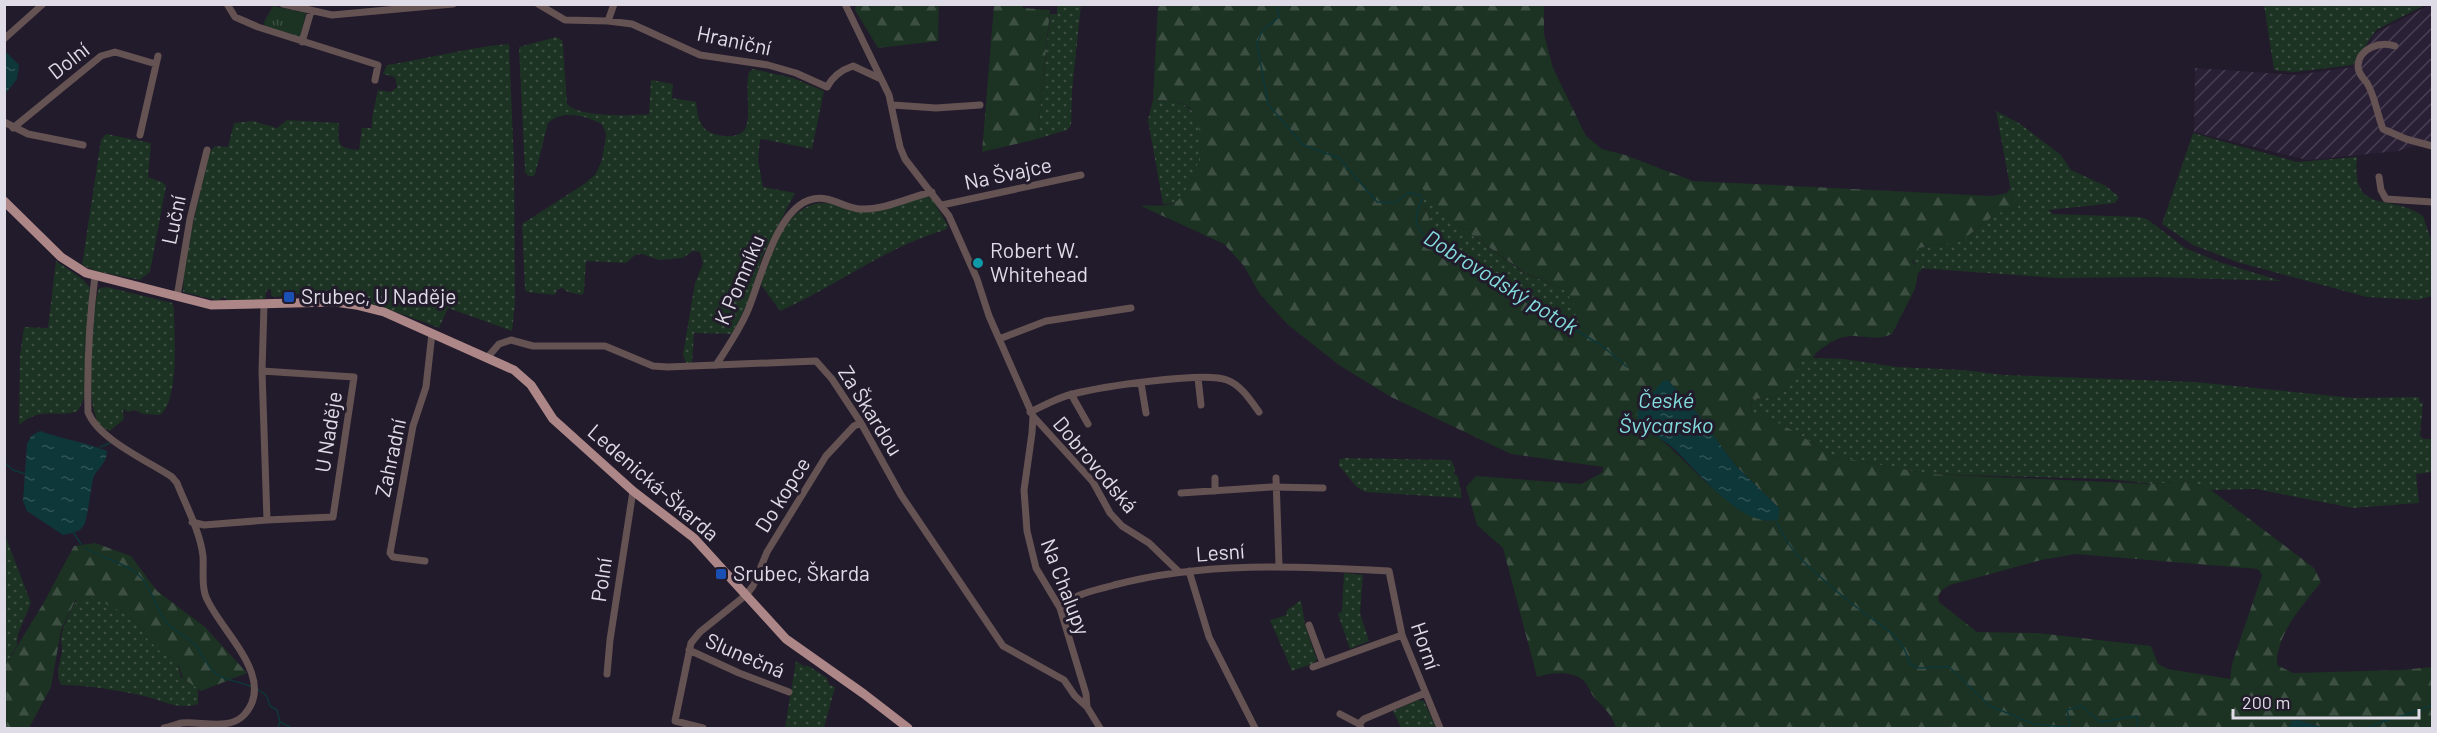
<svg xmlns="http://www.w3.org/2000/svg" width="2437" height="733" font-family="Barlow,sans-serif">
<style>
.industrial{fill:url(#industrial-furrows)}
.grass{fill:url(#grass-dots)}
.forest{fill:url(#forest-firs);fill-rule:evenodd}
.park{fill:url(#park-tufts)}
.water{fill:url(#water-ripples)}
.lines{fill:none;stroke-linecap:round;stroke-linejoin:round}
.stream{stroke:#0d3738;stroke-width:1.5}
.minor{stroke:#655253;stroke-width:7}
.major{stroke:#ad8687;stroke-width:9}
.culture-dot{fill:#0f9aa8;stroke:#221b2b;stroke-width:2}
.transit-dot{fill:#1a4fb4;stroke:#221b2b;stroke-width:2}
.labels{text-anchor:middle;stroke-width:6;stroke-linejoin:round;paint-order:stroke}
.street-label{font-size:21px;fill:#e0dce7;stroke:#221b2b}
.poi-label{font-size:21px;fill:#e0dce7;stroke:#221b2b;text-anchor:start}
.water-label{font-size:22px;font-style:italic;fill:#83dcde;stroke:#221b2b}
</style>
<defs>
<pattern id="industrial-furrows" width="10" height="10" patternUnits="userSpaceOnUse" patternTransform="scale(1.5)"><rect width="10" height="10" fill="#2a2036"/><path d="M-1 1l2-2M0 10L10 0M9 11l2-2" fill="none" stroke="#494053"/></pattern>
<pattern id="grass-dots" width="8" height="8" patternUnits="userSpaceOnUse" patternTransform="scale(1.5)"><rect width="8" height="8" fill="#1c3222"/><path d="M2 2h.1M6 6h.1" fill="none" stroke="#3d4f42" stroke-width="1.8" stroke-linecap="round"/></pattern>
<pattern id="forest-firs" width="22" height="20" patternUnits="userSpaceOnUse" patternTransform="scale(1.5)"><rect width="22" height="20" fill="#1c3222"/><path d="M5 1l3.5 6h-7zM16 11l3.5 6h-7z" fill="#3d4f42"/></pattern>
<pattern id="park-tufts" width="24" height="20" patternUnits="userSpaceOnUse" patternTransform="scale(1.5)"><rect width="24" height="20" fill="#1c3222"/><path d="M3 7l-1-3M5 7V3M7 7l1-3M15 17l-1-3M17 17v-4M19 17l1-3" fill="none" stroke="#3d4f42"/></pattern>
<pattern id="water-ripples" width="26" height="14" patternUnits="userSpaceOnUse" patternTransform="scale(1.5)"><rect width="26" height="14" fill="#0d3738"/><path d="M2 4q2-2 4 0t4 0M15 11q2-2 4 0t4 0" fill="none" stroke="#305355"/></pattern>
</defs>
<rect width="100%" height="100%" fill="#221b2b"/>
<!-- industrial -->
<path class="industrial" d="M2430 5H2432V141L2398 151 2307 160 2194 132 2195 68 2296 75 2354 67 2376 33Z"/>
<!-- grass -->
<path class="grass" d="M1057 5H1081L1072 91 1071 126 1067 130 1037 139 1050 14H1057Z
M2264 5H2425L2376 30 2353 65 2294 72 2274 70Z
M556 37 562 40 563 45 567 104C577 117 633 116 649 114L651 80 673 84 672 98 696 102C697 111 698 120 704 128 712 137 741 141 746 127 751 114 745 88 749 72L753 69 793 78 824 91 812 149 762 139 760 140 758 160 763 187 795 193 763 255 748 302 732 334 694 333 692 363 687 365 683 355 695 283 703 264 700 252 693 251 683 258 659 260 642 254 635 255 626 263 586 261 584 292 582 295 568 292 562 288 557 290 555 295 527 292 525 289 522 224 584 184 595 175 602 160 606 134 602 124C586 116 562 109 548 123L536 171 534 176H528L525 172 519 47Z
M509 44 514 163 515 303 512 331 448 308 439 328C393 310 348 293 298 294 289 294 283 297 275 297L271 295V289L267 290 265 298 262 300 227 302 226 298H221L220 301 183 292 185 259 209 153 215 146 228 147 234 123 253 121 277 128 287 120 339 123C338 145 337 148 359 150L362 128H372V118L378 90 391 92 397 87 395 77 383 74 387 65C428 59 468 47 509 44Z
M1153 100C1163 101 1181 100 1189 108 1198 115 1202 136 1202 147 1202 158 1188 190 1180 199 1175 203 1169 204 1163 204L1148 120Z
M1996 111 2019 123 2061 155 2071 170 2106 186 2119 197 2115 203 2049 210 2053 214 2140 217 2147 219 2185 248 2219 262 2281 281 2156 277 2058 278 1916 268 1912 258 1919 248 1961 241 1997 213 2019 209 2012 197Z
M2193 133 2297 162 2357 157C2352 217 2388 192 2423 216L2432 243V296L2418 300 2367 297 2237 262 2193 245 2162 224Z
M106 134 151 143 148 177 162 182 166 186 150 272 140 280 96 271 82 265 101 140Z
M1423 187 1445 216 1523 272 1564 290 1580 311 1566 323 1439 247 1420 192Z
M927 196 933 200 948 226 945 230C885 247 837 286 780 311L761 285C767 256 788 202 823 203 839 203 853 212 868 212Z
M56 261C68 270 82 276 90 288L85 350V396L78 411C53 419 44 405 19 425L20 356 24 327 48 328Z
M107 287 172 303 174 308C174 332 180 400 160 415L143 414 135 410 128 412 123 409 124 419 110 431 98 425C97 419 94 413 93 407 88 376 90 317 99 288Z
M1818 358 1844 359 1897 367 1963 370 2004 375 2195 382 2354 398 2419 397 2420 403 2423 402 2420 435 2423 439H2432V472L2416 474 2419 503 2353 508 2256 489 2211 490 2187 481 2153 484 2108 479 1929 474 1833 456 1792 430 1764 416H1752L1751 399C1787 398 1787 394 1801 361Z
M1344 458 1451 460 1455 468 1454 474 1458 476 1462 498 1366 492C1353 488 1349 475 1339 466V460Z
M5 535 31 603 18 634 17 645 5 666Z
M1344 573 1363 575 1360 613 1369 641 1350 649 1338 614 1342 611Z
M81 596H92L133 617 145 636 161 652 177 661 181 677 198 688V704C177 710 164 701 144 696 116 690 89 685 61 685 54 671 62 662 62 648 62 645 61 642 61 639 62 628 73 602 81 596Z
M1301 600 1305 625 1317 660 1312 664 1292 671 1270 620 1287 615 1286 611Z
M796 661 805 667 807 665 827 678 829 685 835 687 824 728H785Z
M1418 700 1424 701 1436 728H1401L1393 711Z"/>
<!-- forest -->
<path class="forest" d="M1158 4 1544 5V34L1553 68 1586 136 1602 149 1625 155 1693 181 1992 196 2007 193 2010 188 2012 197 2019 209 1997 213 1961 241 1919 248 1912 261 1916 268H1923L1918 273 1915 289 1892 334C1867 345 1854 326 1827 345 1821 349 1817 351 1813 358H1818L1801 362C1787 394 1788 398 1751 399L1752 415 1764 416 1792 430 1833 456 1929 474 2153 484 2187 481 2211 490 2314 568 2321 582C2303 606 2276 633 2277 665L2293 673 2402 670 2432 667V728H2325L2298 720 2292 721 2288 728H1616C1611 713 1605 709 1594 697 1590 692 1588 685 1584 681 1571 670 1551 673 1537 677L1503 548 1477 525 1466 487 1476 476 1581 484 1603 472V467L1511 454 1391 397 1339 365 1287 324 1259 293 1244 266 1224 244 1141 206C1152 205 1169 207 1177 201 1187 194 1202 158 1201 146 1201 135 1198 115 1189 107 1180 100 1163 101 1153 100ZM1422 188 1445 216 1524 272 1564 290 1580 311 1565 323 1439 247 1420 192ZM1668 380 1697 413 1735 465 1779 508 1768 521C1715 505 1684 453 1639 422ZM2076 554 2258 569 2262 575 2232 664 2230 679 2168 669 2158 664 2151 646 2038 633 1977 632 1939 602 1938 596 1942 590 1950 585 2041 560Z
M856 5H939L938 41 878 48 855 10Z
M994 5H1023V8L1050 10 1037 139 982 152Z
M95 543 131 556 157 591 205 627 247 673 201 691 183 678 177 661 161 652 145 636 133 617 89 596 75 601 61 630 51 687 29 728H5V666L43 604 74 546Z"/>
<!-- park -->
<path class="park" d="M273 6 306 13 300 37 265 26 264 22Z"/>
<!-- water -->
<path class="water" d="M5 51 19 65 17 79 5 94Z
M1668 380 1697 413 1735 465 1779 508V519C1744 532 1695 468 1672 447 1664 440 1644 430 1639 422 1636 418 1637 412 1639 408L1663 381Z
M40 431C62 439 85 442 107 451 107 464 96 469 93 479 91 488 87 520 84 525 79 533 71 533 63 535L27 511 23 501 27 444 31 436Z
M2298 720 2325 728H2288L2292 721Z"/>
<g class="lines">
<!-- stream -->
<path class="stream" d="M1277 4 1279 17 1262 31 1257 44 1268 104 1303 145 1339 158 1377 202 1395 203 1408 193 1420 195 1422 199C1415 218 1412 223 1427 239L1504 288 1601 345 1627 367
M100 447 110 443
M4 462 13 470 25 474
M1776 521C1783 536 1792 551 1804 562 1823 580 1844 598 1864 613 1883 627 1905 638 1909 663L1917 668 1949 667 1990 706 2034 724 2066 727 2070 725 2067 710 2082 706 2100 722 2137 716 2138 728
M73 532 81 544
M86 548C101 558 120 561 135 572 153 586 154 607 167 623 175 632 188 637 196 646 203 654 209 671 218 675 228 682 241 681 252 687
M257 689 266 695 270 706 277 710 280 722 278 728
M280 722 292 728
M314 728H331
M2367 728C2388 718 2411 715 2432 705"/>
<!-- minor -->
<path class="minor" d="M227 4 235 17 258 27 378 65 375 80
M283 4 332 15 453 4
M538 4 565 20 608 21 632 24 700 55 768 65 796 73 827 87C833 76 841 70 853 66L881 79
M845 4 889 95 900 147 905 159 949 216 977 279 989 316 1033 416 1093 482 1110 513 1122 526 1149 543 1179 572
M608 21 614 4
M4 39 43 4
M302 42 311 11
M2395 46C2380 41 2359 48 2358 66 2358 73 2363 78 2367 83 2375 96 2377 114 2383 129L2406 139 2432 146
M893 105 936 108 980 105
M4 122 28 134 83 145
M13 128 101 56 115 52 156 64
M140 135 158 56
M2379 177 2381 190 2386 199 2432 202
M942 205 1081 175
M95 276C89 321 87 366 88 412 98 439 148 461 172 477L177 483C186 506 200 531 203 556 204 569 201 586 206 597 220 631 278 678 244 715 229 731 201 721 182 723 176 724 170 727 164 728
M177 297 190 219 207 150
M999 339 1046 321 1131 308
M487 358 499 344 511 340 533 346H605L653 366 668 367 816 361 832 379 861 423 901 495 1003 646 1064 680 1075 696 1087 707
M716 365C728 347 740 329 748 310 760 281 777 206 813 199 831 195 845 209 861 209 885 210 909 197 932 192
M262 371 354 377 333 517 267 520 262 371 264 305
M1198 378 1201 405
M1141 383 1146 413
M1071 394 1088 424
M1030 412C1044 406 1058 397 1073 394 1100 387 1205 371 1227 380 1241 385 1251 401 1259 412
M1033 416 1032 433 1024 490 1027 531 1036 568 1060 608 1086 694 1087 707 1100 728
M1215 478V491
M1276 478 1279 565
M1181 493 1271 487 1323 488
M192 522 204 525 267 520
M425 561 393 557 390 553 413 426 426 387 432 333
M1189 571 1209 637 1255 728
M1060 608C1075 593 1094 591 1114 585 1204 561 1296 566 1389 571L1402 635 1440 728
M1309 625 1323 663
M689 650 739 673 789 692
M1313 667 1402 635
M607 674 610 640 633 491
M1340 714 1359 724 1361 728
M1359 724 1364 719 1425 693
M703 728 675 721 691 643 700 632 746 595 753 586 767 552 826 456 854 426 861 423"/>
<!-- major -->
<path class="major" d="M4 201 61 257 86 273 211 305 335 302 356 305 384 312 514 370 531 385 553 419 633 491 694 538 786 639 864 694 908 728"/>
</g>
<!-- markers -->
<circle class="culture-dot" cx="978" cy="263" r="6"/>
<g class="transit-dot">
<rect x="283" y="291" width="12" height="12" rx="3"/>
<rect x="715" y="568" width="12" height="12" rx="3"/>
</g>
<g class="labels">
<!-- street labels -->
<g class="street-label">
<text transform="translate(734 41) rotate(12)" y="7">Hraniční</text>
<text transform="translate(69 61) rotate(-38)" y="7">Dolní</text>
<text transform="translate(1008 174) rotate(-12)" y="7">Na Švajce</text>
<text transform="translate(174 220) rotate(-78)" y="7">Luční</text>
<text transform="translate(740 280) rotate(-67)" y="7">K Pomníku</text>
<text transform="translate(870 411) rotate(58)" y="7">Za Škardou</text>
<text transform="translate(329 432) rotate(-81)" y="7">U Naděje</text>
<text transform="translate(391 458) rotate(-78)" y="7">Zahradní</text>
<text transform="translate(1095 465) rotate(50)" y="7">Dobrovodská</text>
<text transform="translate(653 483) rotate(41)" y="7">Ledenická-Škarda</text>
<text transform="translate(783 495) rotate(-58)" y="7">Do kopce</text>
<text transform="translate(1220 553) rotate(-4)" y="7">Lesní</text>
<text transform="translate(602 580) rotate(-82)" y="7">Polní</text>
<text transform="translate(1065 587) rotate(69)" y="7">Na Chalupy</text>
<text transform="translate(1425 646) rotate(71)" y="7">Horní</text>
<text transform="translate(745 656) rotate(23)" y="7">Slunečná</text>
</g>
<!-- poi labels -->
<g class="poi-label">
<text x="990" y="258">Robert W.<tspan x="990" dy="24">Whitehead</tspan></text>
<text x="301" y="304">Srubec, U Naděje</text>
<text x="733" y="581">Srubec, Škarda</text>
</g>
<!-- water labels -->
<g class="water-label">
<text transform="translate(1501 282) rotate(32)" y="8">Dobrovodský potok</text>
<text x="1666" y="408">České<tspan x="1666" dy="25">Švýcarsko</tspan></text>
</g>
</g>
<!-- border -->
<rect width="2437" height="733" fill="none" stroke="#e0dce7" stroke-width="12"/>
<!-- scale -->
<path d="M2233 709v9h186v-9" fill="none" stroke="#e0dce7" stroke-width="3"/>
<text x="2242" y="709" font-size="18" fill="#e0dce7" stroke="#221b2b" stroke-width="4.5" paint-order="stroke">200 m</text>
</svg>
